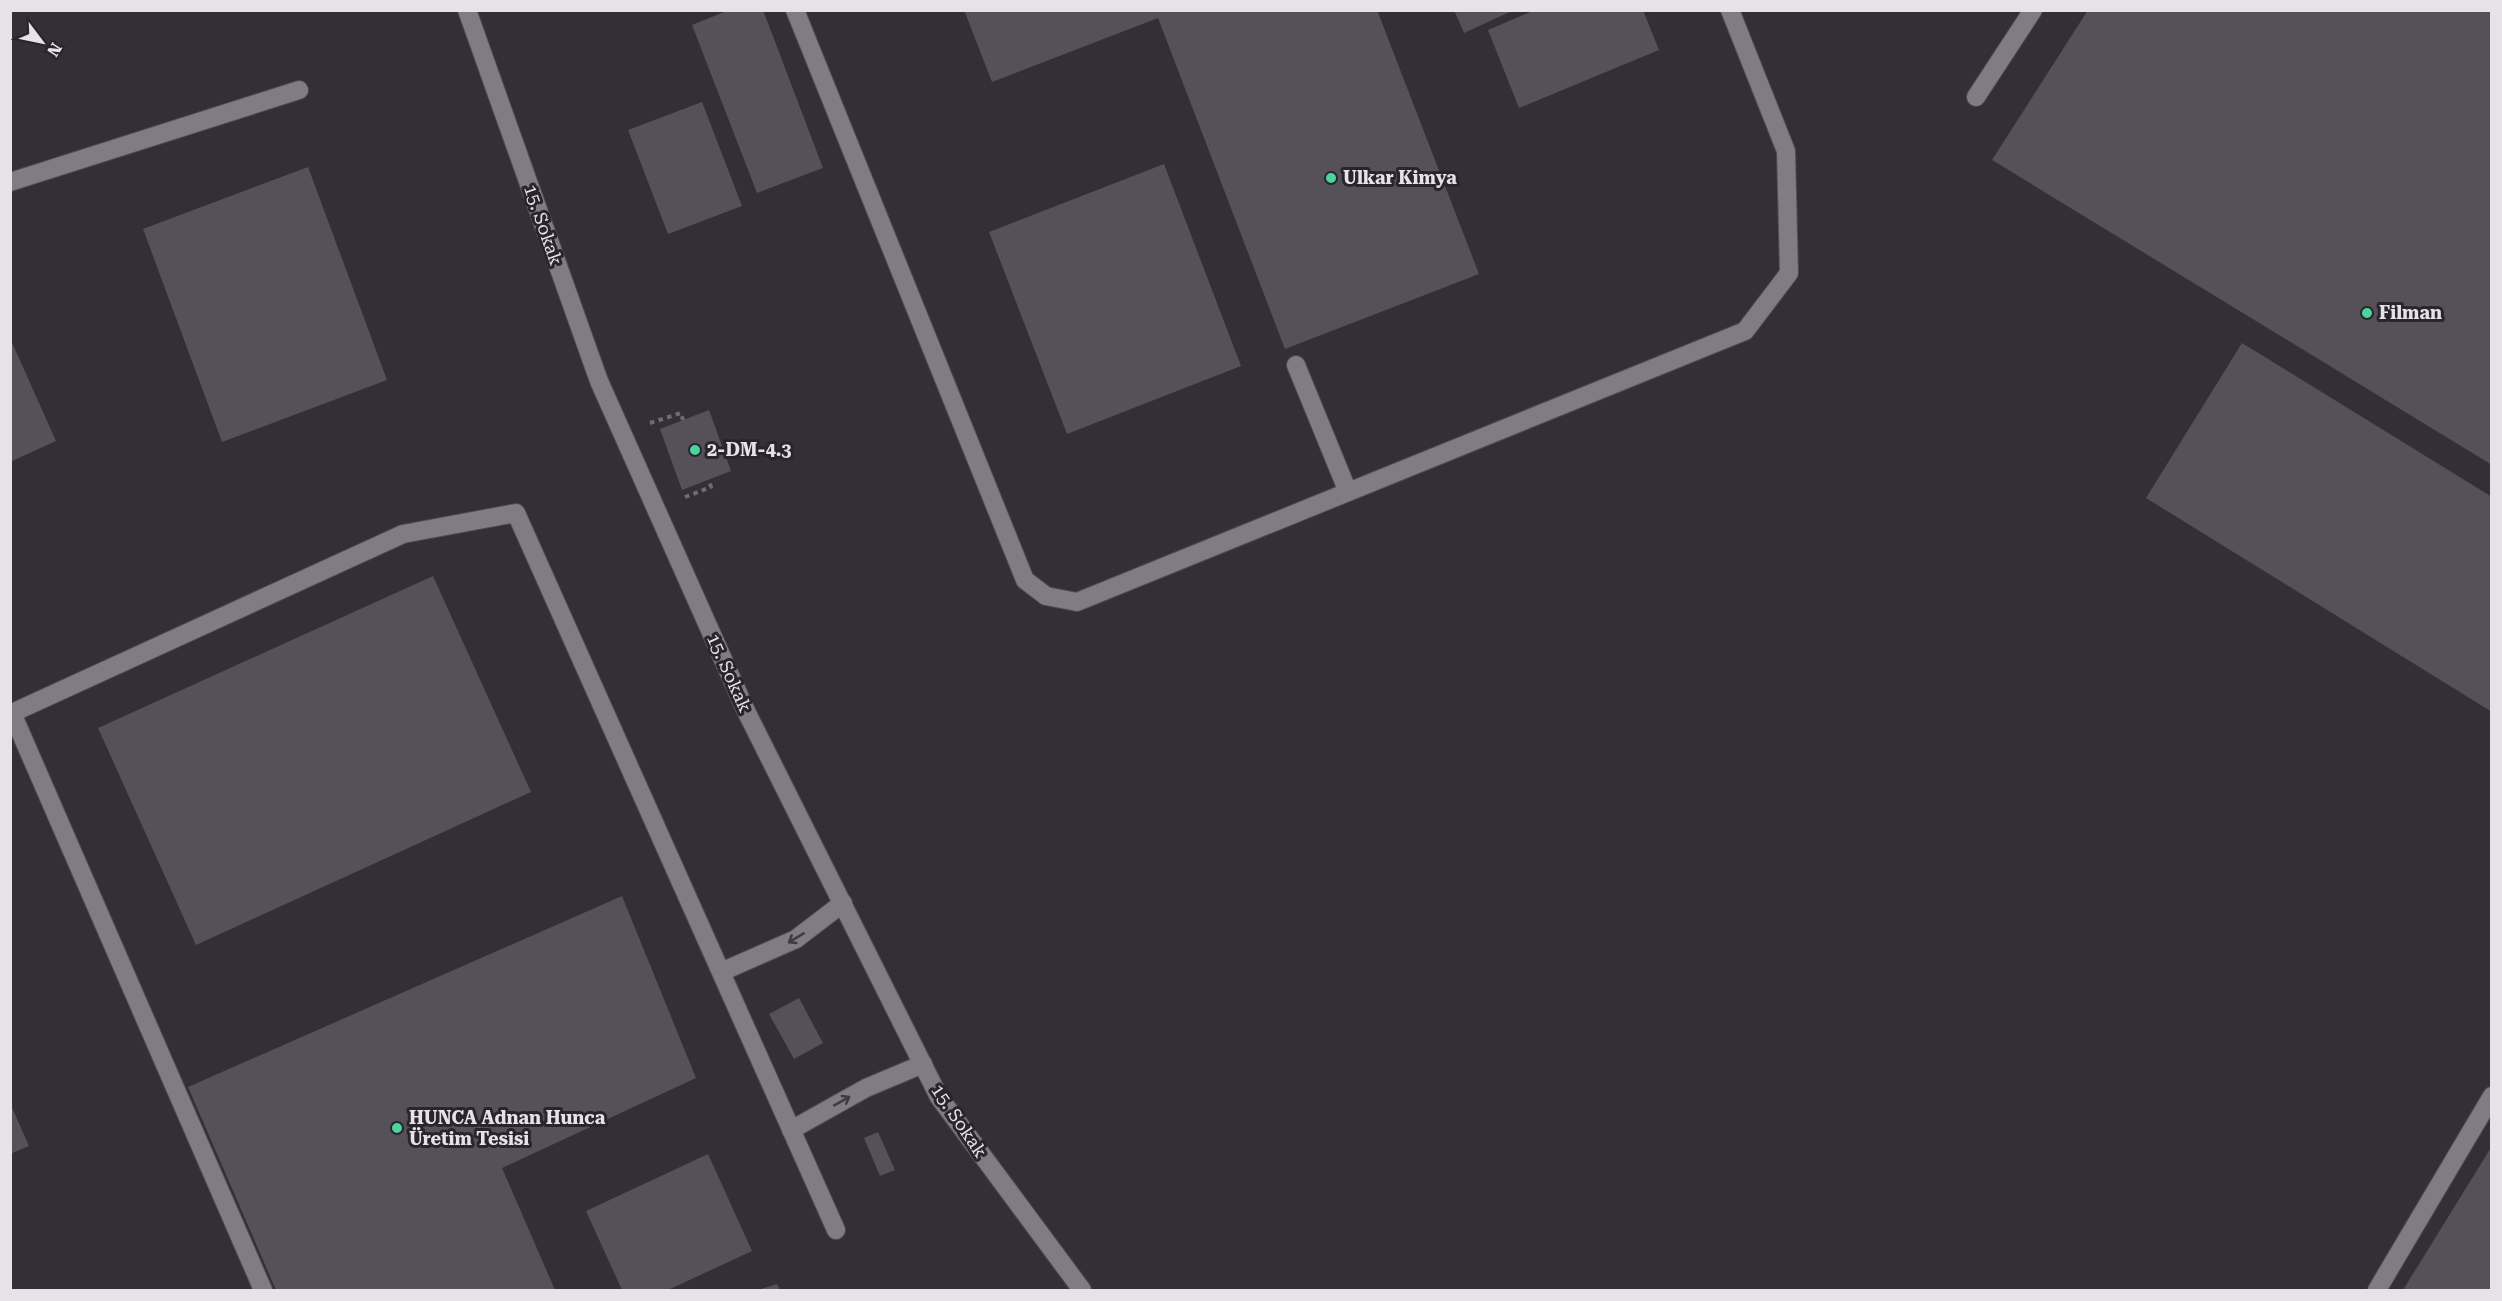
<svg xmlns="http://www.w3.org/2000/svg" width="2502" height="1301" font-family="'Roboto Serif',serif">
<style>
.building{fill:#565159}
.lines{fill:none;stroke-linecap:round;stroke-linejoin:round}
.lane-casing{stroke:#504c52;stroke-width:20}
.street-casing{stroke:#504c52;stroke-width:20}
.path{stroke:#706c72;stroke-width:4;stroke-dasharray:4.5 4.5;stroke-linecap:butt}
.lane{stroke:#807c83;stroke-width:18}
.street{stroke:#807c83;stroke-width:18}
.oneway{stroke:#3f3b42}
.poi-dot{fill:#4bd49b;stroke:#29252c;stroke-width:2}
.labels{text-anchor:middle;stroke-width:6;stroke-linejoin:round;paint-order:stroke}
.poi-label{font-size:18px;font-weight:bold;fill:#e6e3e8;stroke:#29252c;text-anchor:start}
.street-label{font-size:18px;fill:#e6e3e8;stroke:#29252c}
</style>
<rect width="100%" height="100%" fill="#332f36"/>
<!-- building -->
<path class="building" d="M729 10H763L823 168 757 193 692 25Z
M964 10H1377L1479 274 1285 349 1158 18 992 82Z
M1454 10H1514L1464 33Z
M1535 10H1643L1659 50 1519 108 1488 30Z
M2088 10H2492V465L1992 160Z
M702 102 742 206 668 234 628 130Z
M1164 164 1241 366 1067 434 989 232Z
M308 167 387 380 222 442 143 229Z
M10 338 56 441 10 462Z
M2242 343 2492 497V712L2146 498Z
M709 410 731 471 682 490 660 429Z
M433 576 531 792 196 945 98 728Z
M622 896 696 1078 502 1168 555 1290H276L188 1087Z
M799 998 823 1043 794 1059 769 1014Z
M10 1103 29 1146 10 1154Z
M878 1132 895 1170 880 1176 864 1138Z
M2492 1146V1290H2403Z
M708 1154 752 1251 668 1290H622L586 1211Z
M777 1284 780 1290H758Z"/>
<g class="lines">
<defs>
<path id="lane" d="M795 10 1025 580 1046 596 1077 602 1745 331 1789 273 1786 151 1730 10
M1976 97 2033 10
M10 182 299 90
M1296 365 1348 492
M721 972 796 939 843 903
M791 1130 866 1088 923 1064
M263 1290 12 713 403 534 516 513 836 1230
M2377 1290 2492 1096"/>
<path id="street" d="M467 10 599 381 746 711 939 1097 1082 1290"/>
</defs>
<!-- lane casing -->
<use href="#lane" class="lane-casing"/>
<!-- street casing -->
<use href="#street" class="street-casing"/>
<!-- path -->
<path class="path" d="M650 423 681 413 683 420
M685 497 711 487 709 480"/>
<!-- lane -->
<use href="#lane" class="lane"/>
<!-- street -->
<use href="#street" class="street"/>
</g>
<!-- one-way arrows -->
<defs><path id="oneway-shaft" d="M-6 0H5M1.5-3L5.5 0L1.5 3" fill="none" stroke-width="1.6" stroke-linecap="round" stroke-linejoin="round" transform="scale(1.5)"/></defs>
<g class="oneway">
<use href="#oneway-shaft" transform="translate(796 938) rotate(149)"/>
<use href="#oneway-shaft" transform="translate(842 1101) rotate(-29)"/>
</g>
<!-- markers -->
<g class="poi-dot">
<circle cx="1331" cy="178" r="6"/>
<circle cx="2367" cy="313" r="6"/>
<circle cx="695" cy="450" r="6"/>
<circle cx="397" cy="1128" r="6"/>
</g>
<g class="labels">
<!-- poi labels -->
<g class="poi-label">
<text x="1343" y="184">Ulkar Kimya</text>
<text x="2379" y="319">Filman</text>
<text x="707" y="456">2-DM-4.3</text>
<text x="409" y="1124">HUNCA Adnan Hunca<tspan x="409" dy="21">Üretim Tesisi</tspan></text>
</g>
<!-- street labels -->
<g class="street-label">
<text transform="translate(543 225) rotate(71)" y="6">15. Sokak</text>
<text transform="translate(729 673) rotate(66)" y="6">15. Sokak</text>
<text transform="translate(959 1121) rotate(56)" y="6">15. Sokak</text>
</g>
</g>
<!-- border -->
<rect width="2502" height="1301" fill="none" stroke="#e6e3e8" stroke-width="24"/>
<!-- north arrow -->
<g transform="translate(42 42) rotate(122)" stroke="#29252c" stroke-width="4.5" paint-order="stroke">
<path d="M0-4.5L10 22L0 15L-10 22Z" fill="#e6e3e8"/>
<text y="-9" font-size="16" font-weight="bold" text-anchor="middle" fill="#e6e3e8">N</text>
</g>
</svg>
